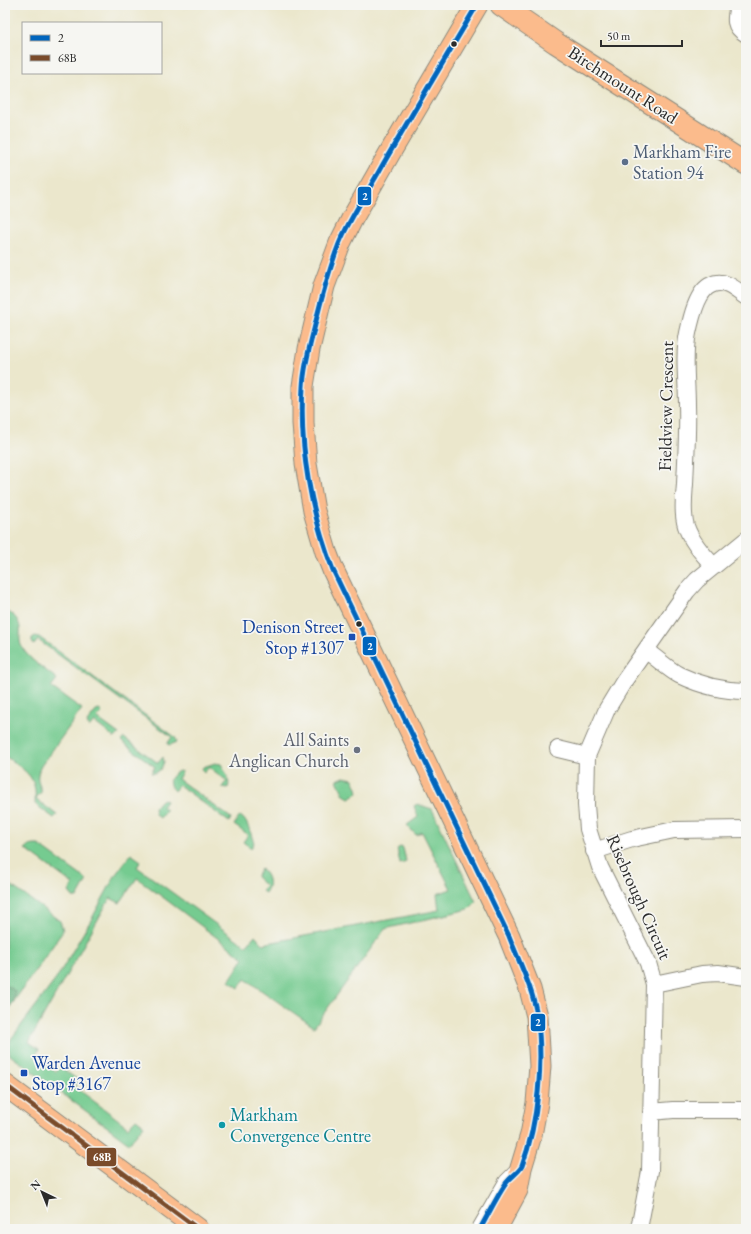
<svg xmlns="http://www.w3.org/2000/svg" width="751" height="1234" font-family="'EB Garamond',serif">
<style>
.green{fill:#74cb90;stroke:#507b5e}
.forest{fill:#5faf7a;stroke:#456d52}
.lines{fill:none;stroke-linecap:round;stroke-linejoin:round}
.minor-casing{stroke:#8b897c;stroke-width:18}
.major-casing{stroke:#8b897c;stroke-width:23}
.minor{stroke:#fff;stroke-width:16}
.major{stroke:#fbbb8c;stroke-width:21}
.bus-1-casing{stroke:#f6f6f2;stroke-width:8}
.bus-2-casing{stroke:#f6f6f2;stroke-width:8}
.bus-1{stroke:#0065bd;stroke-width:5}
.bus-2{stroke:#7a4b2a;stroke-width:5}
.bus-dot{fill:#2b2b2b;stroke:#f6f6f2;stroke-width:1.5}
.service-dot{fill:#5c6f8a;stroke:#f6f6f2;stroke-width:1.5}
.transit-dot{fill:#1a4fb4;stroke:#f6f6f2;stroke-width:1.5}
.worship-dot{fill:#6b7280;stroke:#f6f6f2;stroke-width:1.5}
.culture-dot{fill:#0f9aa8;stroke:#f6f6f2;stroke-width:1.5}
.labels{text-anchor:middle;stroke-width:3.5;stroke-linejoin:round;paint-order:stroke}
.street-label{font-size:18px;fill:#2b2b2b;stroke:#f6f6f2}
.service-label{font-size:18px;fill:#4e5e75;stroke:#f6f6f2;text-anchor:start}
.transit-label{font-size:18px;fill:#164399;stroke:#f6f6f2;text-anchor:end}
.worship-label{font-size:18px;fill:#5b616d;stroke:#f6f6f2;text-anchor:end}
.culture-label{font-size:18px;fill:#0d838f;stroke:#f6f6f2;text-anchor:start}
.line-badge{stroke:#f6f6f2;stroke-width:1.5}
.badge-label{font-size:11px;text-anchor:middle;font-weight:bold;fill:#fff}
</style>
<rect width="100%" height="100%" fill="#f6f6f2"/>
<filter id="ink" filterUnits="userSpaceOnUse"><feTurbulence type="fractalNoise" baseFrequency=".025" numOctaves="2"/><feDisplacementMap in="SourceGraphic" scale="8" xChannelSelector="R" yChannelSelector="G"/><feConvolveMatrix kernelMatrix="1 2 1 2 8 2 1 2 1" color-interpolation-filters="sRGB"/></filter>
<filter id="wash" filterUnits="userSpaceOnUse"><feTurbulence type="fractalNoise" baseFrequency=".012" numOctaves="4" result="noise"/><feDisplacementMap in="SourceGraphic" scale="16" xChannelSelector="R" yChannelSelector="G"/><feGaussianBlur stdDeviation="0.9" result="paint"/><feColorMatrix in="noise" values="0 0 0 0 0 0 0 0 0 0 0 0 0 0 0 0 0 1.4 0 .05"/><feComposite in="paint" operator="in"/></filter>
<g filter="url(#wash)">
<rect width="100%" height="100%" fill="#ebe7cc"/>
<!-- green -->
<path class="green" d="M5 611C9 612 10 613 13 615 26 627 16 637 22 647 29 660 45 669 57 679L51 687 82 709 41 766C36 776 37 781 42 791L36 798 41 803 57 815 54 818 35 804C35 798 36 791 34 785 31 772 15 764 5 756Z
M35 636 39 637 175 737 177 742 170 745 167 744 172 737 38 640 34 645 32 642V638Z
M99 710 102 712 97 718 119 734 115 738 94 722 89 728 87 722 96 711Z
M124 738 158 763 163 757 164 762 161 769 156 773H151L155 767 121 741Z
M215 763 221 764C225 770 231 781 228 788L222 787 227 781 209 767 204 773 202 769 203 767Z
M179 771 182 772 178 779 231 818 229 822 179 785 174 791C166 782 169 776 179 771Z
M344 777 353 779 357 788 358 793 349 798 344 795 337 780Z
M164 799 166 801 162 807 166 810 160 818 155 814 154 808 161 800Z
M417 804 432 809 476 902 469 909 385 929 314 1027 245 979 239 988 229 981 244 958 137 878 120 903 110 898 29 1042 39 1049 35 1056 56 1072 60 1067 78 1080 74 1086 128 1127 136 1119 144 1125 129 1143 10 1055 8 1047 11 1039 56 979 91 920 116 874 131 854 141 861 137 867 246 946 255 935 263 944 439 910 437 894 451 889 422 832 416 835 407 825 418 817 414 806Z
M240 816C248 820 251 835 254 843L251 848 243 842 248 835 234 825Z
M34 845H39L87 880 77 898H74L69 892 73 884 25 849 29 846Z
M400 847 403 848 406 861 404 863 400 864 397 849Z
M261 869C269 875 271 885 265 893L262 891 266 886 256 877Z
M5 881 60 921 63 930 61 934 5 1014Z"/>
<!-- forest -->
<path class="forest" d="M8 986 15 991 14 1002 5 1011V987Z"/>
</g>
<g filter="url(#ink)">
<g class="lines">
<defs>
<path id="minor" d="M738 5C735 19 733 26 746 34
M714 566C703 555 691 541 686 526 682 513 684 497 685 484 686 458 688 431 687 405 687 381 683 356 688 333 691 319 697 291 711 285 724 278 736 290 746 297
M646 651C657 658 668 669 679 675 700 685 723 691 746 691
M558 749 587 756
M594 851 632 839 674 830 746 829
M654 984 702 974 718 973 746 977
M651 1112 673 1110H746
M480 1229 507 1182 521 1168
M639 1229 650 1171 654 984 648 963 600 867 588 829 586 805 587 756 607 709 624 681 687 591 697 580 746 540"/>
<path id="major" d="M477 5 392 149 352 219 340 243 324 286 309 349 303 386V423L306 464 314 511 326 552 333 570 509 936 530 989 537 1016 540 1066 537 1103 531 1135 521 1168 517 1190 496 1229
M501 5 556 43 746 164
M5 1085 198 1229"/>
</defs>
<!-- minor casing -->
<use href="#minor" class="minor-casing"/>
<!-- major casing -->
<use href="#major" class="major-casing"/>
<!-- minor -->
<use href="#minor" class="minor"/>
<!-- major -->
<use href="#major" class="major"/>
<defs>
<path id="bus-1" d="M477 5C445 59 413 112 382 166 368 192 350 217 339 244 328 272 321 300 314 329 309 348 304 368 303 387 299 448 311 513 333 570L509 936C519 962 533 989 537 1016 544 1061 538 1123 522 1166 519 1172 512 1176 507 1182 498 1194 488 1215 480 1229"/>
<path id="bus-2" d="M5 1085 198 1229"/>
</defs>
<!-- bus-1 casing -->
<use href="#bus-1" class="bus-1-casing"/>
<!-- bus-2 casing -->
<use href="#bus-2" class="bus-2-casing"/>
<!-- bus-1 -->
<use href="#bus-1" class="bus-1"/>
<!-- bus-2 -->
<use href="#bus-2" class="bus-2"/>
</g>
</g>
<!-- markers -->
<g class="bus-dot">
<circle cx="454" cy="44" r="3.5"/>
<circle cx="359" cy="624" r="3.5"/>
</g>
<circle class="service-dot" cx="625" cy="162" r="4"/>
<g class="transit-dot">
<rect x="348" y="633" width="8" height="8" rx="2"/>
<rect x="20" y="1069" width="8" height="8" rx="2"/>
</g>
<circle class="worship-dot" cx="357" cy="750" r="4"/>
<circle class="culture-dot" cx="222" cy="1125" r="4"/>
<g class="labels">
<!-- street labels -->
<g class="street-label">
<text transform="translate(623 85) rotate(33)" y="6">Birchmount Road</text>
<text transform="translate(666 406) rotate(-89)" y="6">Fieldview Crescent</text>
<text transform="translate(639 897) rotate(66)" y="6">Risebrough Circuit</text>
</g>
<!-- service labels -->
<g class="service-label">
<text x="633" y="158">Markham Fire<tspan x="633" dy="21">Station 94</tspan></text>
</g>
<!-- transit labels -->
<g class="transit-label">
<text x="344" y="633">Denison Street<tspan x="344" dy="21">Stop #1307</tspan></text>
<text x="32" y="1069" text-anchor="start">Warden Avenue<tspan x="32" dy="21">Stop #3167</tspan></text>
</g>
<!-- worship labels -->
<g class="worship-label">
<text x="349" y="746">All Saints<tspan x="349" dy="21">Anglican Church</tspan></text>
</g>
<!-- culture labels -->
<g class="culture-label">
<text x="230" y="1121">Markham<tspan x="230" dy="21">Convergence Centre</tspan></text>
</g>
</g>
<g class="line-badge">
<rect x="357" y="186" width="15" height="20" rx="4" fill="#0065bd"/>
<rect x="362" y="636" width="15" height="20" rx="4" fill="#0065bd"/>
<rect x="530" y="1013" width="16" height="19" rx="4" fill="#0065bd"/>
<rect x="86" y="1147" width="31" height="20" rx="4" fill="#7a4b2a"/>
</g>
<g class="badge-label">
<text x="365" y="200">2</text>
<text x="370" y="650">2</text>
<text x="538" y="1026">2</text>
<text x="102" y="1161">68B</text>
</g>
<!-- margin -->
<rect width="751" height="1234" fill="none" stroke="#f6f6f2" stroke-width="20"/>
<!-- legend -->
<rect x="22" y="22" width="140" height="52" fill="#f6f6f2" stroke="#a5a5a2"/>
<rect x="30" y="35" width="20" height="6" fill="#0065bd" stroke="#a5a5a2"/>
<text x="58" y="42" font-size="12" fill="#2b2b2b">2</text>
<rect x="30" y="55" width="20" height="6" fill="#7a4b2a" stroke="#a5a5a2"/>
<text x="58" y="62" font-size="12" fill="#2b2b2b">68B</text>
<!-- north arrow -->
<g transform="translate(42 1192) rotate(317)" stroke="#f6f6f2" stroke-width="3" paint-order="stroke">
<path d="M0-3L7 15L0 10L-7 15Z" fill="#2b2b2b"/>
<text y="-6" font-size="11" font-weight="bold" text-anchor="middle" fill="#2b2b2b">N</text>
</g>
<!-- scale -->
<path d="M601 40v6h81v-6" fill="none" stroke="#2b2b2b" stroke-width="2"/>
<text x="607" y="40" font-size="12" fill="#2b2b2b" stroke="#f6f6f2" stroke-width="3" paint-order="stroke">50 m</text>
</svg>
